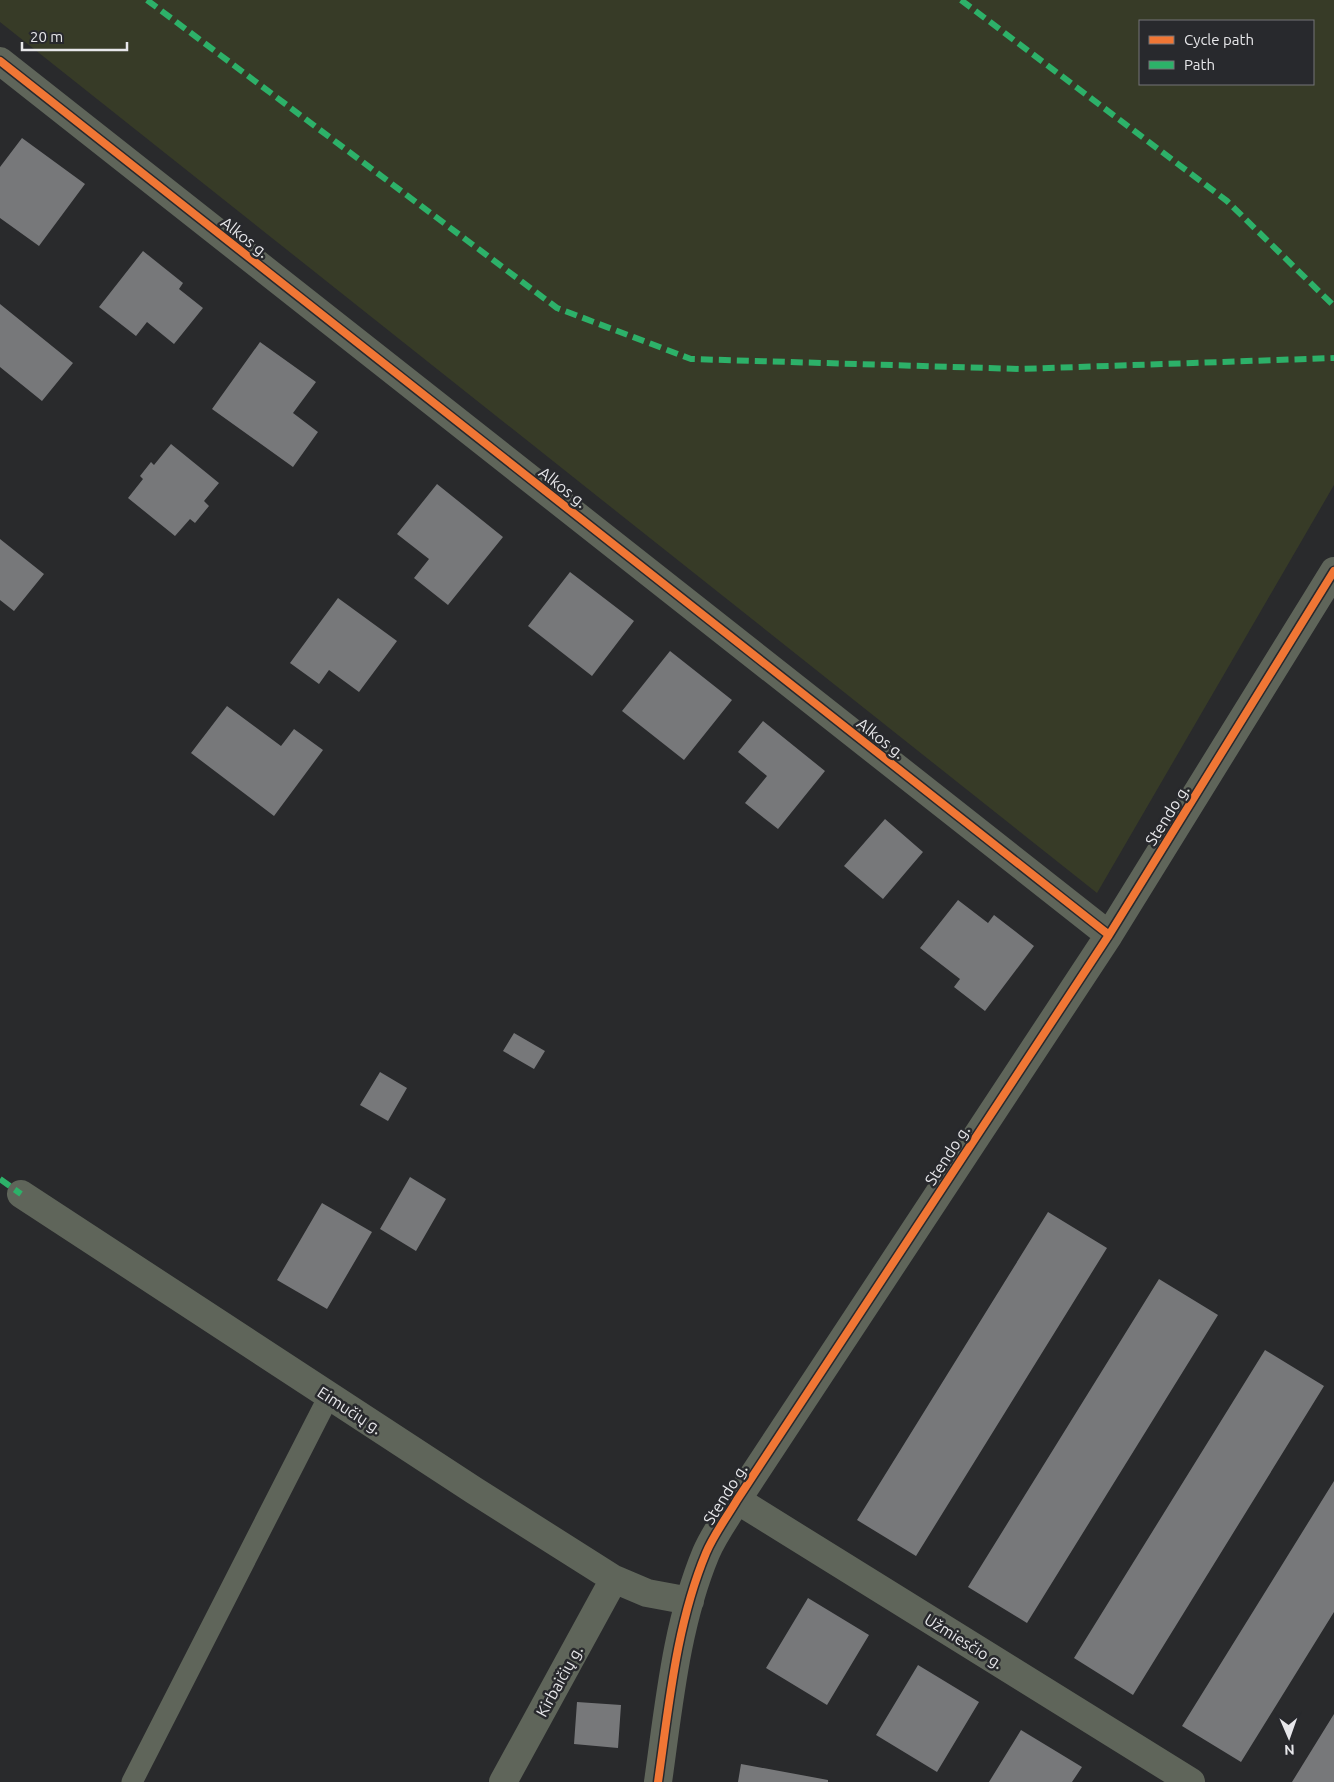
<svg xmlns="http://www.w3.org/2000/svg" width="1334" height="1782" font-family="Ubuntu,sans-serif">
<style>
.green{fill:#373b27;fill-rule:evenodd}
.building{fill:#77787a}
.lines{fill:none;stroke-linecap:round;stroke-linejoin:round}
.lane{stroke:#5f655a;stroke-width:21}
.street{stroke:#5f655a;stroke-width:28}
.quiet{stroke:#2db169;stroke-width:6;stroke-dasharray:12 6;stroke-linecap:butt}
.cycleway-casing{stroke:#28292d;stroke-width:11}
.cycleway{stroke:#f07635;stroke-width:8}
.labels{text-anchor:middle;stroke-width:5;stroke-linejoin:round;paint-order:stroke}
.street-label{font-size:16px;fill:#e7e7ea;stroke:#28292d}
</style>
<rect width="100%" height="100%" fill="#292a2c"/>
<!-- green -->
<path class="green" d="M0 0H1334V485L1097 893 0 22ZM1140 21H1313V84H1140Z"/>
<!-- building -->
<path class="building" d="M22 138 85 184 39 246 0 218V167Z
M143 251 183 283 179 289 203 308 174 344 147 322 136 336 99 307Z
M0 304 73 363 42 401 0 367Z
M260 342 316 382 293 413 318 432 293 467 212 409Z
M171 444 219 483 204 501 209 506 195 523 190 519 175 536 128 498 143 479 140 476 151 462 154 465Z
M437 484 503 537 448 605 414 578 429 559 397 534Z
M0 539 44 574 14 611 0 600Z
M570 572 634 621 592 676 528 626Z
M338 598 397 641 359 692 329 670 319 684 290 663Z
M670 651 732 700 684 760 622 711Z
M227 706 281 746 294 729 323 750 274 816 191 753Z
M763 721 825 771 778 829 745 803 767 776 738 752Z
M885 819 923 852 883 899 844 866Z
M958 900 988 923 994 915 1034 946 985 1011 954 987 960 979 920 948Z
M514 1033 545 1051 534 1069 503 1051Z
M380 1072 407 1088 388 1121 360 1105Z
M410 1177 446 1199 416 1251 380 1229Z
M322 1203 372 1232 327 1309 277 1280Z
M1048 1212 1107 1248 916 1556 857 1520Z
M1159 1279 1218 1315 1027 1623 968 1587Z
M1265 1350 1324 1386 1133 1695 1074 1658Z
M1334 1481V1612L1241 1762 1182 1726Z
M808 1598 869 1635 827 1705 766 1668Z
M918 1665 979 1702 937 1772 876 1735Z
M577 1702 621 1705 618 1748 574 1744Z
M1334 1714V1782H1292Z
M1021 1730 1082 1767 1072 1782H989Z
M741 1764 828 1780V1782H738Z"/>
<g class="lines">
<!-- lane -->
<path class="lane" d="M132 1782 329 1396"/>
<!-- street -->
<path class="street" d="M0 61 1109 935
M21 1194 475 1491 614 1579 647 1593 690 1601
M737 1500 1191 1782
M503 1782 614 1579
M658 1782C669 1705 676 1625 706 1553 714 1534 727 1517 737 1500L1109 935 1334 571"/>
<!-- quiet -->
<path class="quiet" d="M147 0 557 308 691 359 1021 369 1334 358
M961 0 1227 201 1334 306
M0 1179 21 1194"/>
<defs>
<path id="cycleway" d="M0 61 1109 935
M658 1782C669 1705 676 1625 706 1553 714 1534 727 1517 737 1500L1109 935 1334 571"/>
</defs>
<!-- cycleway casing -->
<use href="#cycleway" class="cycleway-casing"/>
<!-- cycleway -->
<use href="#cycleway" class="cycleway"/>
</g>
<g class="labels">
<!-- street labels -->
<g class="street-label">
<text transform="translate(245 237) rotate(38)" y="6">Alkos g.</text>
<text transform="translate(563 487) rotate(38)" y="6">Alkos g.</text>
<text transform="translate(881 738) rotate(38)" y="6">Alkos g.</text>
<text transform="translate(1167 815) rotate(-58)" y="6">Stendo g.</text>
<text transform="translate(947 1155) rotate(-57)" y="6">Stendo g.</text>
<text transform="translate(350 1410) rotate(33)" y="6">Eimučių g.</text>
<text transform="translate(725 1494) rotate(-58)" y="6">Stendo g.</text>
<text transform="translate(964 1641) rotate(32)" y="6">Užmiesčio g.</text>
<text transform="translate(559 1681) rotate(-61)" y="6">Kirbaičių g.</text>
</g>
</g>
<!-- legend -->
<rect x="1139" y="20" width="175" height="65" fill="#28292d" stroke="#747579"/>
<rect x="1149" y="36" width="25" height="8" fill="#f07635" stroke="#747579"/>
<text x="1184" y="45" font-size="15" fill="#e7e7ea">Cycle path</text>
<rect x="1149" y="61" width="25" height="8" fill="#2db169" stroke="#747579"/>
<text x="1184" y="70" font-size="15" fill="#e7e7ea">Path</text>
<!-- north arrow -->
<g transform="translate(1289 1737) rotate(178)" stroke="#28292d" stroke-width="4" paint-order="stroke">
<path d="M0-4L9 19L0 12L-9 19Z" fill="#e7e7ea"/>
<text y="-8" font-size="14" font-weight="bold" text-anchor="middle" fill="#e7e7ea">N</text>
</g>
<!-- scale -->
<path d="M22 42v8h105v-8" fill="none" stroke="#e7e7ea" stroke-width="2.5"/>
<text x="30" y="42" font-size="15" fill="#e7e7ea" stroke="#28292d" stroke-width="4" paint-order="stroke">20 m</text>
</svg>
